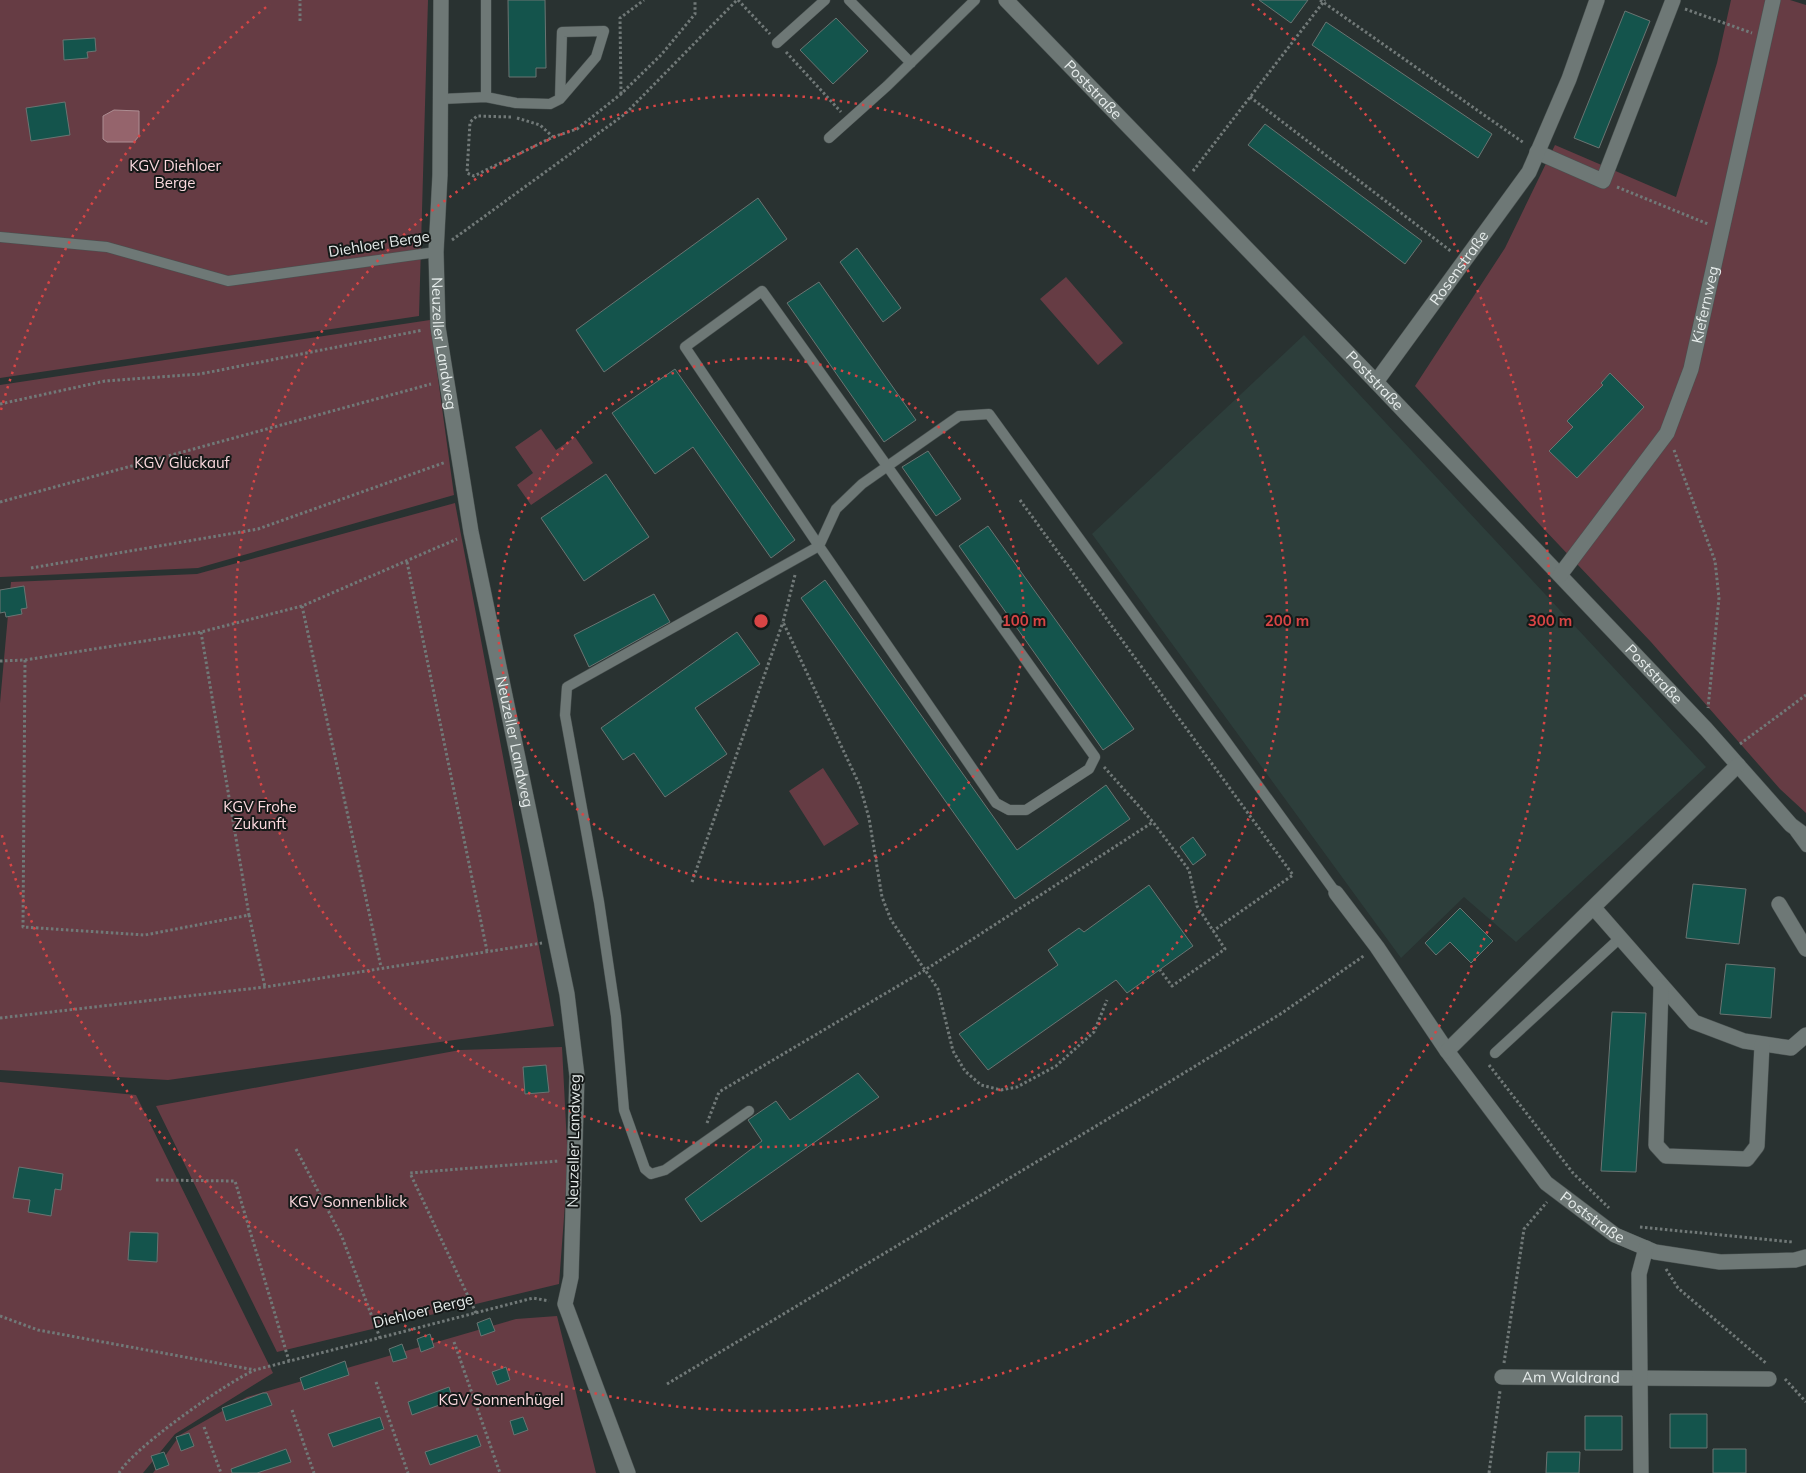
<svg xmlns="http://www.w3.org/2000/svg" width="1806" height="1473" font-family="Mulish,sans-serif">
<style>
.built{fill:#2d3e3b}
.green{fill:#663c44}
.water{fill:#95646c;stroke:#ad8d92}
.building{fill:#14544c;stroke:#6a7472}
.lines{fill:none;stroke-linecap:round;stroke-linejoin:round}
.lane-casing{stroke:#495150;stroke-width:11}
.street-casing{stroke:#495150;stroke-width:16}
.path{stroke:#717978;stroke-width:3;stroke-dasharray:2.5 2.5;stroke-linecap:butt}
.lane{stroke:#6e7876;stroke-width:10}
.street{stroke:#6e7876;stroke-width:15}
.ring{fill:none;stroke:#d84545;stroke-width:2.5;stroke-dasharray:2.5 5}
.labels{text-anchor:middle;stroke-width:4;stroke-linejoin:round;paint-order:stroke}
.street-label{font-size:15px;fill:#e6eceb;stroke:#151918}
.park-label{font-size:15px;fill:#fcdadf;stroke:#151918}
.centre{fill:#d84545;stroke:#151918;stroke-width:2.5}
.ring-label{font-size:15px;text-anchor:middle;font-weight:bold;fill:#d84545;stroke:#151918;stroke-width:4;stroke-linejoin:round;paint-order:stroke}
</style>
<rect width="100%" height="100%" fill="#293231"/>
<!-- built -->
<path class="built" d="M1304 335 1706 767 1516 942 1464 897 1401 958 1092 534Z"/>
<!-- green -->
<path class="green" d="M0 0H428L419 316 0 378Z
M1731 0H1790L1806 5V813L1780 789 1651 642 1541 526 1415 386 1505 248 1555 145 1676 197 1717 63Z
M1066 277 1123 343 1098 365 1040 299Z
M430 320 454 495 198 568 0 577V385Z
M541 429 556 450 575 437 593 463 531 505 517 485 533 473 515 447Z
M455 503 554 1026 168 1080 0 1070V703L11 582 197 574Z
M823 768 859 824 824 846 789 791Z
M562 1047 568 1164 559 1284 277 1352 156 1106 460 1050Z
M0 1082 136 1095 273 1373 175 1434 143 1473H0Z
M557 1316 596 1473H153L180 1435 247 1397 516 1319Z"/>
<!-- water -->
<path class="water" d="M114 110 139 111V136L134 142H107L103 139V116Z"/>
<!-- building -->
<path class="building" d="M508 0H545L546 68H536V77H509Z
M1259 0H1308L1291 23Z
M1625 11 1650 21 1599 148 1574 138Z
M836 18 868 51 833 84 800 50Z
M1326 22 1492 134 1478 158 1312 45Z
M95 38 96 51 87 52 88 58 64 60 63 40Z
M65 102 70 135 31 141 26 108Z
M1265 124 1422 241 1405 264 1248 145Z
M758 198 787 239 604 372 576 330Z
M857 248 901 308 883 322 840 262Z
M819 282 916 420 884 442 787 303Z
M675 369 795 540 771 558 693 447 655 474 612 413Z
M1610 373 1644 407 1577 478 1549 451 1573 427 1567 421 1603 385 1601 383Z
M928 451 961 499 936 516 902 467Z
M606 474 649 537 584 581 541 518Z
M988 526 1134 729 1103 750 959 546Z
M825 580 1017 850 1106 785 1130 819 1015 899 801 598Z
M24 586 27 608 21 609 22 614 6 617 5 612 0 613V590Z
M654 594 670 622 589 667 574 635Z
M737 632 760 664 695 708 727 754 665 797 634 753 623 760 601 728Z
M1193 837 1206 855 1193 865 1180 847Z
M1693 884 1746 889 1739 944 1686 938Z
M1149 885 1193 946 1127 993 1116 980 988 1070 959 1034 1058 965 1048 950 1079 928 1084 932Z
M1460 908 1493 941 1471 963 1450 942 1436 955 1425 943Z
M1726 964 1775 968 1771 1018 1720 1014Z
M1612 1012 1646 1013 1636 1172 1601 1171Z
M546 1065 549 1092 525 1094 523 1067Z
M858 1073 879 1097 701 1222 685 1199 762 1141 748 1120 776 1101 790 1120Z
M19 1167 63 1174 61 1190 55 1189 51 1216 28 1212 30 1200 13 1198Z
M130 1232 158 1233 157 1262 128 1260Z
M490 1318 495 1331 481 1336 477 1323Z
M430 1334 434 1347 421 1352 417 1339Z
M402 1344 407 1358 393 1362 389 1349Z
M345 1361 349 1375 304 1390 300 1378Z
M506 1367 510 1380 497 1385 492 1372Z
M449 1387 453 1400 412 1415 408 1402Z
M263 1393H267L272 1405 226 1421 222 1408Z
M1670 1414H1707V1448H1670Z
M1585 1416H1622V1450H1585Z
M380 1417 384 1429 333 1447 328 1434Z
M523 1417 528 1430 514 1435 510 1421Z
M189 1433 194 1446 181 1451 176 1437Z
M477 1435 481 1446 430 1465 425 1452Z
M286 1449 291 1462 257 1473H232L231 1469Z
M1713 1449H1746V1473H1713Z
M164 1452 169 1465 156 1470 151 1456Z
M1547 1452H1580L1579 1473H1546Z"/>
<g class="lines">
<defs>
<path id="lane" d="M849 0 911 63
M777 43 825 0
M486 97 516 103 550 104 560 99 596 57 604 31 562 32 560 99
M441 99 486 97V0
M829 138 887 86 975 0
M0 237 107 247 228 281 436 252
M762 291 1095 757 1089 769 1026 810H1009L996 803 819 546 685 347Z
M1795 832 1806 847
M1495 1053 1620 938
M749 1111 665 1170 651 1174 645 1169 624 1110 616 1016 599 902 565 715 567 687 819 546 836 509 862 484 959 416 989 414 1336 893"/>
<g id="street">
<path id="s1" d="M441 0 440 175 436 252 438 327 471 532 567 994 577 1076 571 1277 565 1304 628 1473"/>
<path id="s2" d="M1006 0 1376 382 1706 729 1791 825 1806 836"/>
<path d="M1537 152 1603 181 1673 0"/>
<path id="s3" d="M1376 382 1529 172 1569 79 1597 0"/>
<path id="s4" d="M1560 575 1667 433 1691 369 1773 0"/>
<path id="s5" d="M1336 893 1377 947 1447 1051 1546 1183 1615 1235 1655 1252 1720 1262 1795 1260 1806 1257"/>
<path d="M1779 904 1806 949"/>
<path d="M1594 908 1694 1022 1744 1041 1791 1048 1806 1035"/>
<path d="M1661 987 1656 1145 1666 1156 1747 1159 1757 1146 1762 1045"/>
<path d="M1447 1051 1738 765"/>
<path id="s6" d="M1502 1377 1769 1379"/>
<path d="M1641 1473 1639 1274 1646 1248"/>
</g>
</defs>
<!-- lane casing -->
<use href="#lane" class="lane-casing"/>
<!-- street casing -->
<use href="#street" class="street-casing"/>
<!-- path -->
<path class="path" d="M738 0 770 34
M1320 0 1524 143
M1685 9 1752 33
M300 21V0
M786 52 841 112
M621 94 620 18 644 0
M1250 97 1452 252
M511 117 477 116 470 122 467 173 474 176 553 137 577 129 621 94 661 55 695 14V0
M517 118 540 125 553 137
M1193 171 1325 0
M1617 187 1708 224
M452 240 625 114 737 0
M0 404 105 381 200 374 423 330
M1674 450 1715 561 1719 598 1708 708
M1020 500 1293 875 1213 931
M0 502 431 384
M407 562 487 951
M31 568 258 529 446 462
M795 575 783 622 860 786 869 818 882 897 891 920 938 989 953 1051 965 1071 981 1085 1001 1090 1017 1087 1056 1066 1094 1032 1107 1000
M302 606 381 967
M201 632 249 915
M25 660 23 927 145 935 249 915 265 987
M0 661 25 660 201 632 302 606 457 539
M1740 744 1806 695
M1104 767 1153 822 1189 870 1197 906 1225 949 1172 986 1160 970
M692 882 783 622
M0 1018 265 987 542 943
M1489 1065 1573 1173 1609 1208
M707 1123 719 1092 925 970 1153 822
M296 1149 342 1237 380 1338
M156 1180 235 1181 289 1361
M1640 1227 1793 1242
M1666 1269 1678 1288 1767 1364
M476 1313 410 1173 559 1161
M0 1316 38 1330 255 1370
M454 1342 500 1473
M1504 1363 1524 1229 1547 1202
M1785 1379 1806 1402
M376 1382 408 1473
M667 1384 1161 1087 1282 1013 1365 955
M292 1410 314 1473
M204 1427 221 1473
M119 1473C133 1448 227 1382 255 1370L533 1298 549 1301
M1489 1473 1500 1391"/>
<!-- lane -->
<use href="#lane" class="lane"/>
<!-- street -->
<use href="#street" class="street"/>
</g>
<!-- distance rings -->
<g class="ring">
<circle cx="761" cy="621" r="263"/>
<circle cx="761" cy="621" r="526"/>
<path d="M1 410A789 789 0 0 1 270 4M1252 4A789 789 0 1 1 1 832"/>
</g>
<g class="labels">
<!-- street labels -->
<g class="street-label">
<text dy="5" stroke="none"><textPath href="#s2" startOffset="125">Poststraße</textPath></text>
<text transform="translate(379 244) rotate(-9)" y="5">Diehloer Berge</text>
<text dy="5" stroke="none"><textPath href="#s3" startOffset="141">Rosenstraße</textPath></text>
<text dy="5" stroke="none"><textPath href="#s4" startOffset="312">Kiefernweg</textPath></text>
<text dy="5" stroke="none"><textPath href="#s1" startOffset="344">Neuzeller Landweg</textPath></text>
<text dy="5" stroke="none"><textPath href="#s2" startOffset="530">Poststraße</textPath></text>
<text dy="5" stroke="none"><textPath href="#s2" startOffset="935">Poststraße</textPath></text>
<text dy="5" stroke="none"><textPath href="#s1" startOffset="749">Neuzeller Landweg</textPath></text>
<text transform="translate(574 1141) rotate(-89)" y="5">Neuzeller Landweg</text>
<text dy="5" stroke="none"><textPath href="#s5" startOffset="416">Poststraße</textPath></text>
<text transform="translate(423 1311) rotate(-14)" y="5">Diehloer Berge</text>
<text dy="5" stroke="none"><textPath href="#s6" startOffset="69">Am Waldrand</textPath></text>
</g>
<!-- park labels -->
<g class="park-label">
<text x="175" y="171">KGV Diehloer<tspan x="175" dy="17">Berge</tspan></text>
<text x="182" y="468">KGV Glückauf</text>
<text x="260" y="812">KGV Frohe<tspan x="260" dy="17">Zukunft</tspan></text>
<text x="348" y="1207">KGV Sonnenblick</text>
<text x="501" y="1405">KGV Sonnenhügel</text>
</g>
</g>
<circle cx="761" cy="621" r="8" class="centre"/>
<g class="ring-label">
<text x="1024" y="626">100 m</text>
<text x="1287" y="626">200 m</text>
<text x="1550" y="626">300 m</text>
</g>
</svg>
